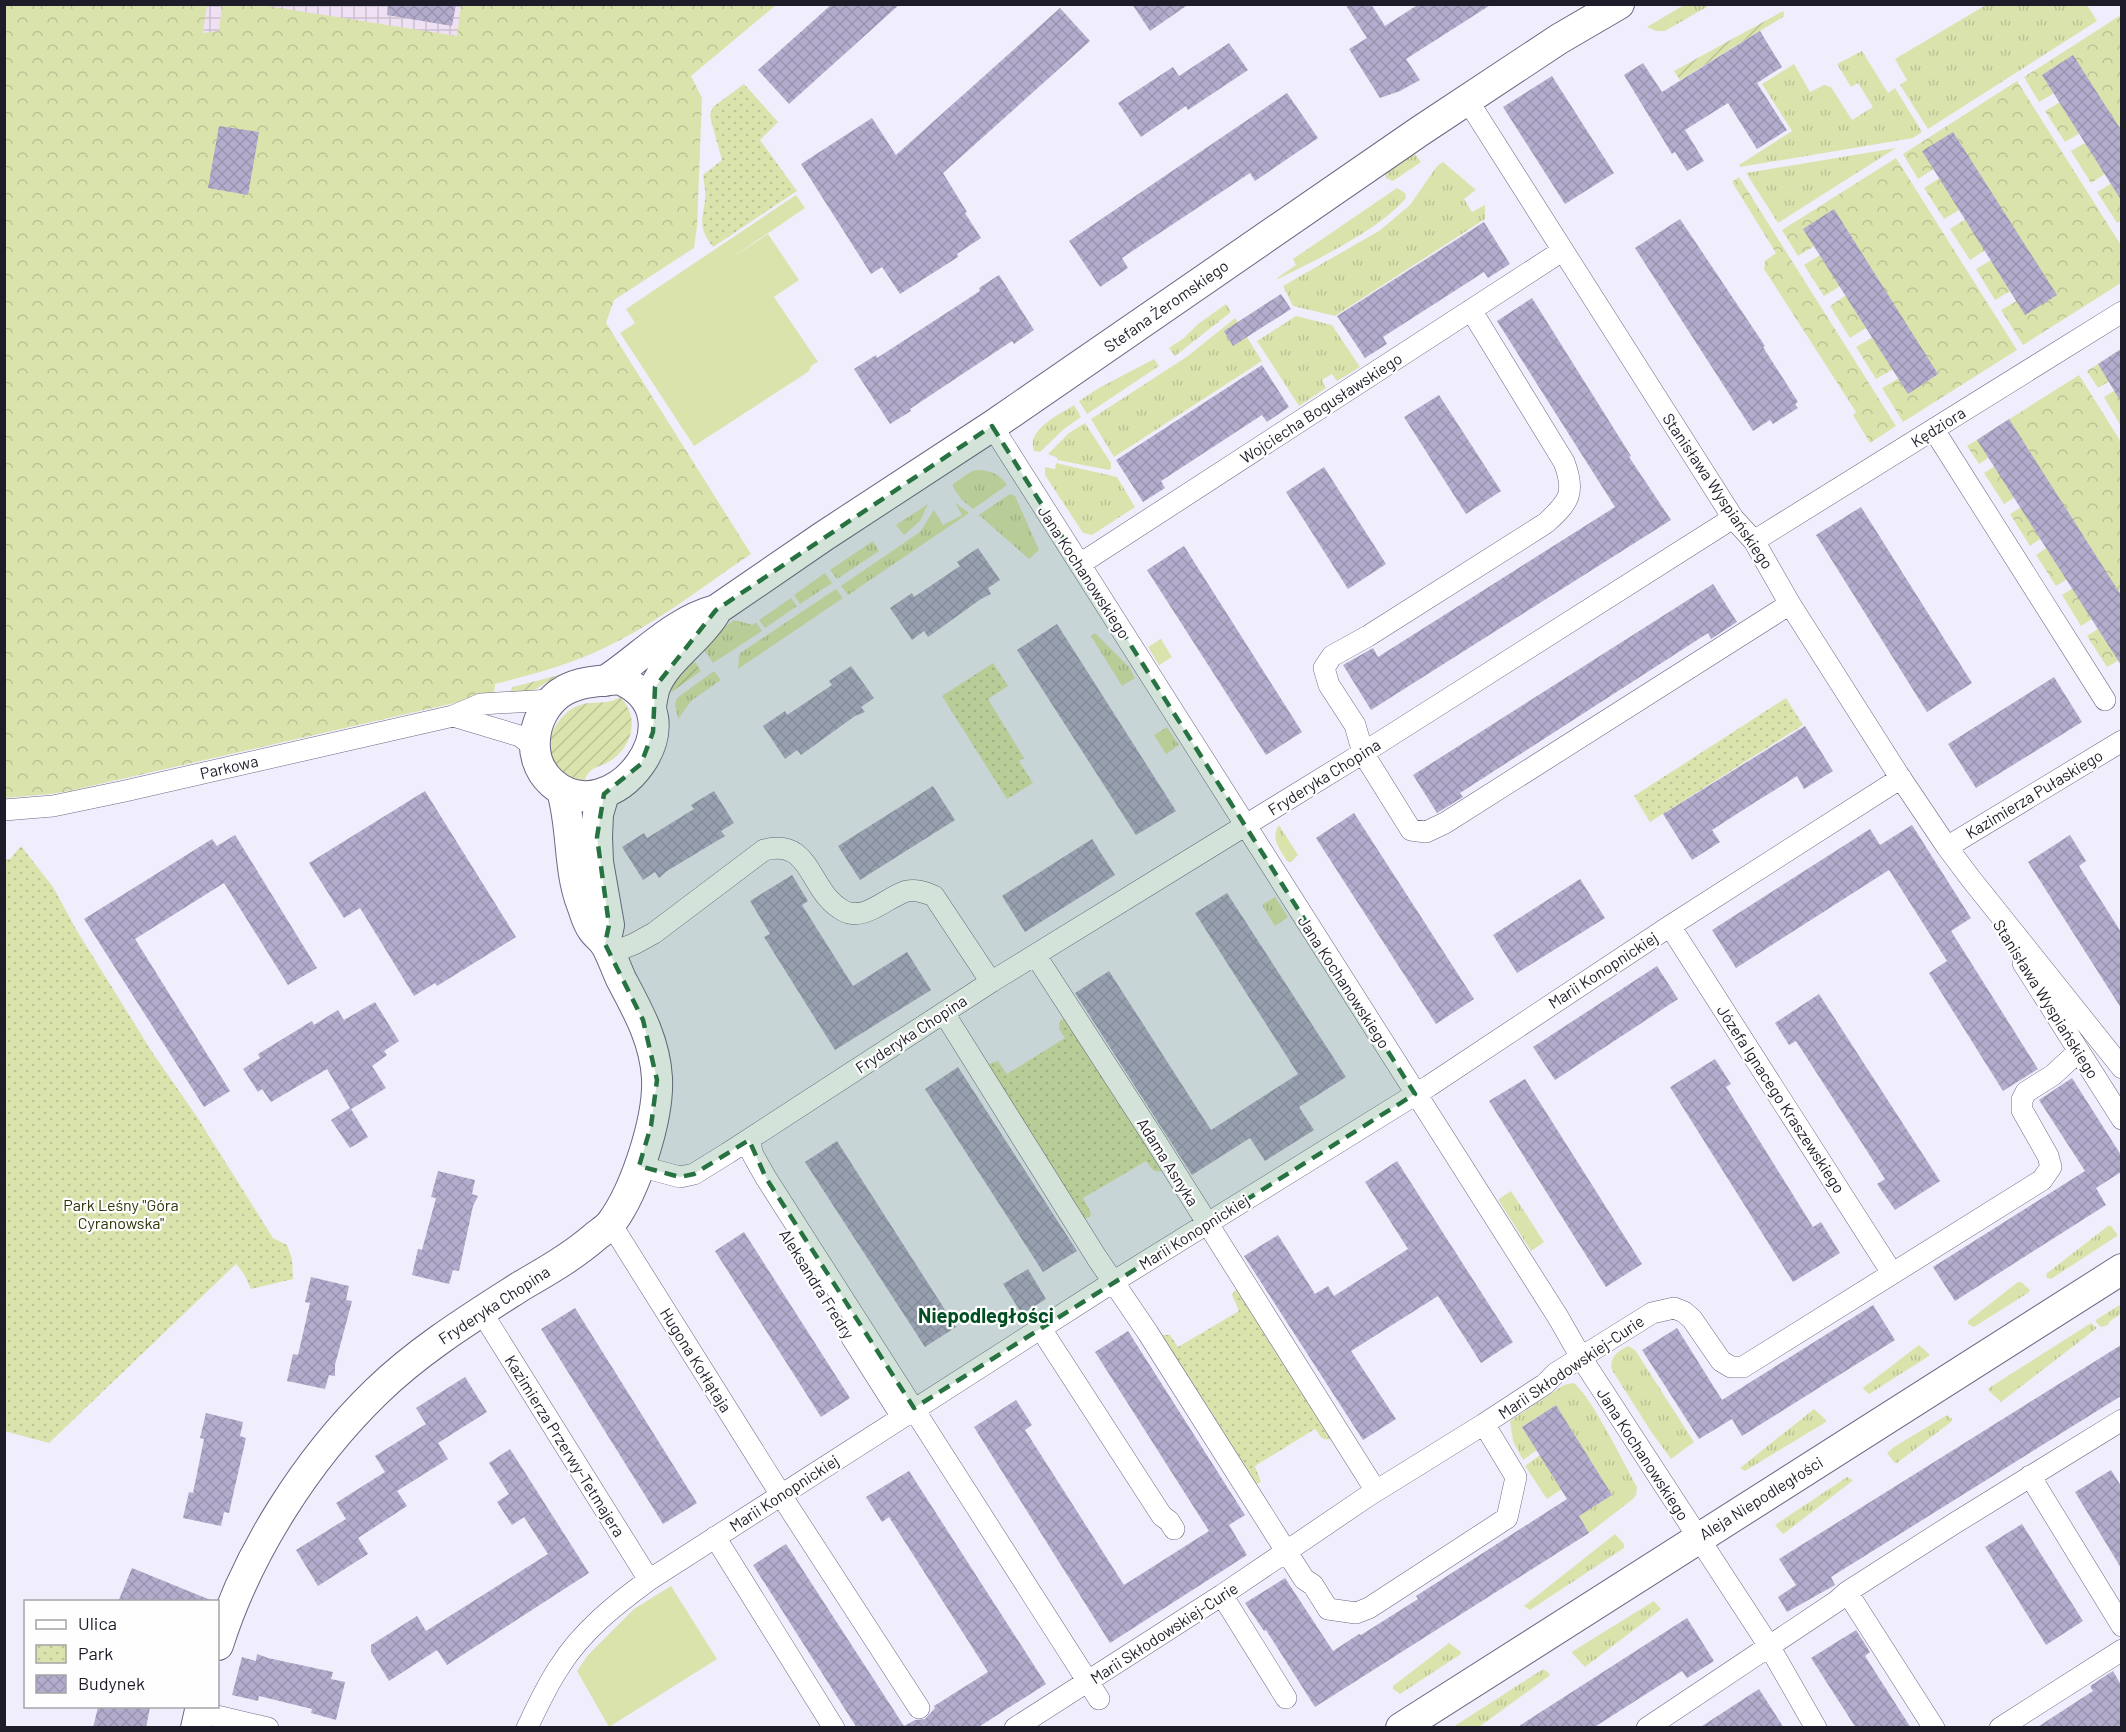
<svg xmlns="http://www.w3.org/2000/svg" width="2126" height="1732" font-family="Barlow,sans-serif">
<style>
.industrial{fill:url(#industrial-grid)}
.grass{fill:url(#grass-tufts)}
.forest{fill:url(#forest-crowns)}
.park{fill:url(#park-dots)}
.garden{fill:url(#garden-furrows)}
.pitch{fill:#dbe3ad}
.building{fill:url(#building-cross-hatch)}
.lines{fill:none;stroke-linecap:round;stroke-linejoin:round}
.street-casing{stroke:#6c6784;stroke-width:22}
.secondary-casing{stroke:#6c6784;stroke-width:32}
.street{stroke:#fff;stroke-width:21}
.secondary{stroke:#fff;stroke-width:30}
.marked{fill:#277241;fill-opacity:0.2;stroke:#277241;stroke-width:4.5;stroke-dasharray:12 8;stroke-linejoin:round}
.labels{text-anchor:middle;stroke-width:4.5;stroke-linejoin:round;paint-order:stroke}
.street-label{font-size:16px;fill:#1e1c28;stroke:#fefefe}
.park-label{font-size:16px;fill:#303408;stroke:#fefefe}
.quarter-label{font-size:20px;font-weight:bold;fill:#004e22;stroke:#fefefe}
</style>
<defs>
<pattern id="industrial-grid" width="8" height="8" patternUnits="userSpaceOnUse" patternTransform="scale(1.5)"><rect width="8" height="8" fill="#f0e0f3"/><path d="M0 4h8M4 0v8" fill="none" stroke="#cdc0d0"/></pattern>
<pattern id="grass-tufts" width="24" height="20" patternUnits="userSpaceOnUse" patternTransform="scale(1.5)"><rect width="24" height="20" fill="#dbe3ad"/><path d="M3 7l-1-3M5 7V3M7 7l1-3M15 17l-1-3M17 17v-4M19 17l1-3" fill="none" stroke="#bcc295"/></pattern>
<pattern id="forest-crowns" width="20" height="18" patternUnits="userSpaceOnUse" patternTransform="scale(1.5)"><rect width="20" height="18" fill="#dbe3ad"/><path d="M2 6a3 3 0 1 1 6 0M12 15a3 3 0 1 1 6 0" fill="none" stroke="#bcc295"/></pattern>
<pattern id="park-dots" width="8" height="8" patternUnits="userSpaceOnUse" patternTransform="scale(1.5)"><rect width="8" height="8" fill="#dbe3ad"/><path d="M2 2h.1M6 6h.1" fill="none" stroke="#bcc295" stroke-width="1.8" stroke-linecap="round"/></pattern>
<pattern id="garden-furrows" width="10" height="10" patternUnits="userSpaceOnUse" patternTransform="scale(1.5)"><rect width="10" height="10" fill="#dbe3ad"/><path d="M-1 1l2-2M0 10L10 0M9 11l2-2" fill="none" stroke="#bcc295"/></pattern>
<pattern id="building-cross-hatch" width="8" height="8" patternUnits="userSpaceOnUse" patternTransform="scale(1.5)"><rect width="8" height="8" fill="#b4accc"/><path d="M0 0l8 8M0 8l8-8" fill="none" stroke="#9a93af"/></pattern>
</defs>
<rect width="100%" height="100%" fill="#f0eefc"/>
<!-- industrial -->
<path class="industrial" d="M207 5H512L503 43 203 34Z"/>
<!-- grass -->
<path class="grass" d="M1684 5H1710L1665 31H1656L1647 27Z
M1986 5H2087L2097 21 1928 129 1900 85 1907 80 1895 59Z
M1862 51 1888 93 1895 88 1922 132 1913 138 1740 167 1739 165 1792 131 1762 84 1794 64 1810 92 1824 85 1831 87 1852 120 1873 107 1858 83 1851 87 1837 64Z
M1896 148 1778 223 1746 173Z
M1414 153 1421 162 1393 181 1386 178 1385 175 1387 171Z
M1443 162 1476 190 1464 199 1472 212 1485 205V219L1335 316 1293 306 1283 286 1379 231 1410 205 1437 166Z
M1397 188 1405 193 1406 198C1379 230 1316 260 1278 279L1277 278 1296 265 1293 259Z
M1226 304 1231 312 1175 356 1169 348 1184 338 1198 324Z
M1296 316 1332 325 1360 367 1337 381 1332 374 1322 380 1326 388 1299 406 1257 341Z
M1235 318 1262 361 1114 457 1091 419 1188 356Z
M1154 359 1159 366 1087 414 1079 401 1099 388Z
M1074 405 1081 417 1064 429 1040 452 1034 451C1026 429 1059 415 1074 405Z
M1085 423 1111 463V468L1109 470 1057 460V457L1048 454 1069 433Z
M1056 463 1117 477 1135 507 1092 535 1083 533 1045 475V467L1055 469Z
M979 470C991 471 1000 474 1007 485L973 509 961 499 953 487V484L972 471Z
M1010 494 1015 496 1039 550 1029 559 979 515Z
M955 503 969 513 848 595 841 586 920 532 934 510 943 525 962 515Z
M928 504 920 521 904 535 896 525Z
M873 541 879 551 837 579 830 570Z
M825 573 832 583 800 604 794 595Z
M836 589 843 598 738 669 739 654Z
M791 598 797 606 765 628 759 620Z
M734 620 753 625 756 622 762 631 713 663 701 645Z
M1095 633 1129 667 1135 678 1122 686 1091 636Z
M1161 639 1172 657 1159 665 1148 647Z
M714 671 721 680 692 700 678 719 675 704 677 698Z
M1167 727 1179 745 1166 754 1154 735Z
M1279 825 1298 855 1291 862 1287 861C1280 849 1270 838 1279 825Z
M1275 897 1288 917 1275 926 1262 905Z
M1511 1191 1544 1242 1531 1251 1499 1201V1199Z
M2108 1226H2111L2117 1234V1236L2051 1279 2047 1278 2046 1274Z
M2018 1282H2021L2030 1290 2028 1293 1974 1327 1968 1324V1321Z
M2121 1304V1314L2110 1321 2108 1325 2101 1327 2096 1322V1320Z
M2091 1323 2097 1328 2001 1402 1988 1390 1989 1388Z
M1919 1345 1929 1354V1356L1869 1394 1863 1389 1864 1387Z
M1628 1346 1635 1350 1694 1442 1671 1459 1650 1430 1612 1370C1609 1357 1618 1351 1628 1346Z
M1573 1383C1588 1390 1627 1469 1637 1487L1636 1495 1633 1499 1589 1533 1579 1516 1611 1495 1556 1405 1522 1427 1537 1450 1523 1460 1513 1441 1510 1421 1564 1385Z
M1814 1409 1826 1420V1422L1745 1471 1740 1468Z
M1947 1415 1952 1419 1951 1422 1897 1463H1895L1887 1453 1894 1447Z
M1540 1455 1562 1489 1547 1499 1525 1466Z
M1847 1477 1853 1480 1851 1482 1786 1532 1783 1534 1775 1525Z
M1615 1534 1624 1544V1548L1530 1610 1524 1606Z
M1654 1601 1661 1609 1660 1610 1585 1667 1572 1653 1573 1651Z
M1449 1643 1461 1652V1654L1400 1694 1393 1689V1686Z
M1543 1669 1550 1674 1549 1676 1479 1727H1453Z"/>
<!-- forest -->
<path class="forest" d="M4 5H207L203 33 219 31 222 5H261L457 36 461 5H776L691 76 702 98 697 227 694 248 614 300 606 323 751 554C702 587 653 626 600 650 566 666 530 675 495 684L494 694 69 791 51 794 5 798Z
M2121 15V221L2117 223 2097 192 2114 182 2108 172 2091 183 2071 151 2088 141 2082 132 2065 142 2045 111 2062 101 2056 92 2039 102 2024 77Z
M2017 81 2121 245V283L2023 345 2001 310 2020 299 2014 289 1995 300 1976 269 1993 259 1987 249 1970 260 1950 229 1967 218 1961 209 1944 219 1924 188 1941 177 1935 168 1918 179 1903 154Z
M1896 158 2017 350 1903 422 1882 388 1901 377 1895 368 1876 379 1856 347 1875 336 1869 326 1850 338 1830 306 1848 294 1842 285 1824 296 1804 265 1822 254 1816 245 1798 256 1782 230Z
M1739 177 1896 426 1870 443 1853 415 1856 412 1764 269 1765 261 1776 253 1732 182Z
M2121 349V426L2104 397 2117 389 2111 380 2098 388 2087 371Z
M2079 375 2121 442V659L2107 667 2087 636 2101 627 2095 617 2081 626 2062 595 2075 587 2069 578 2056 586 2036 555 2049 546 2043 537 2030 546 2010 514 2023 506 2017 496 2004 504 1984 473 1997 465 1991 456 1979 464 1967 446Z"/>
<!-- park -->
<path class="park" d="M744 84 778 122 760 140 797 191 713 247C698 227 702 222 705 200 706 192 704 183 703 175L722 160 712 124 710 115 713 107Z
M993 663 1008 686 988 699 1024 758 1019 761 1033 783 1007 799 942 696Z
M1786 698 1803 725 1650 822 1634 796Z
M21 846 53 887 77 931 152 1052 197 1117 273 1238 287 1245 292 1259 293 1279 251 1289 244 1274 236 1264 49 1443 4 1431V859H10Z
M1064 1018 1069 1019 1162 1171C1152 1173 1151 1167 1146 1161L1083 1198 1091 1213 1090 1217 1083 1219 989 1070V1064L998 1061 1007 1074 1065 1038 1059 1029 1060 1021Z
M1240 1289 1332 1435 1330 1439C1321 1441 1320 1435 1315 1429L1255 1466 1261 1482 1254 1485 1159 1338 1163 1335H1170L1178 1347 1239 1311 1232 1295 1235 1290Z"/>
<!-- garden -->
<path class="garden" d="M1783 11 1784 13 1783 17 1680 80 1674 71Z
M690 655 701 671 667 695Z
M559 675 534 690 508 695 513 687Z
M620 697C639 716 634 743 613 759 600 769 591 764 584 781 569 777 553 770 550 753 546 734 562 711 580 705 595 700 606 706 620 697Z"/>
<!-- pitch -->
<path class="pitch" d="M796 195 805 208 727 261 768 234 799 280 774 297 818 362 812 365 808 372 694 446 620 333 635 323 626 309Z
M671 1586 717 1659 609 1727 577 1671 588 1655 634 1609Z"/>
<!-- building -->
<path class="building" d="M388 4H456L452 26 387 15Z
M832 4H900L789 104 758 70Z
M1132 4H1189L1150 31Z
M1345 4H1371L1385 26 1419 4H1492L1406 59 1420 80 1400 91 1380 98 1349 49 1367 38Z
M1060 8 1090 41 943 173 967 212 965 213 981 238 957 254 958 257 900 294 882 267 871 274 801 164 872 118 896 155Z
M1760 31 1782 67 1757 83 1787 130 1757 149 1728 103 1685 130 1704 161 1687 171 1675 152 1672 154 1624 75 1643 63 1662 92Z
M1229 43 1248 70 1188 110 1186 106 1141 137 1118 103 1173 67 1179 76Z
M2073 55 2121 130V200L2042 75Z
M1552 76 1614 173 1565 204 1503 107Z
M1287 93 1318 138 1255 181 1250 173 1122 258 1128 268 1100 287 1069 241Z
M219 126 259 132 248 195 208 188Z
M1953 132 2057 295 2025 315 1922 151Z
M1834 209 1938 374 1908 394 1803 229Z
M1680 219 1765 346 1763 347 1798 402 1795 404 1798 408 1773 424 1770 420 1753 431 1635 248Z
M1484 222 1510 264 1488 278 1484 272 1383 337 1387 344 1365 358 1337 316Z
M999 275 1034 330 1014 344 1012 341 910 409 911 411 890 424 854 369 876 355 877 358 980 291 979 288Z
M1281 294 1291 309 1233 346 1224 331Z
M1532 298 1631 456 1629 457 1671 520 1371 710 1343 665 1373 648 1378 657 1615 507 1497 321Z
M2121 349V402L2098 364Z
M1262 365 1289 407 1267 422 1262 415 1161 481 1165 488 1143 502 1116 460Z
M1439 395 1501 491 1466 514 1404 417Z
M2009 419 2121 595V665L1977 440Z
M1324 467 1386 564 1348 589 1286 492Z
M1861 507 1972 683 1927 712 1816 535Z
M1184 546 1302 732 1266 755 1147 570Z
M978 548 1000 580 988 588 991 594 981 599 928 637 924 631 912 640 890 608 912 593 914 597 960 566 957 562Z
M1713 584 1737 622 1711 639 1708 633 1460 793 1463 797 1437 813 1413 775Z
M1057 624 1176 811 1136 835 1017 650Z
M851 666 874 698 861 707 865 712 855 716 801 755 797 750 785 759 763 726 785 711 787 715 832 685 829 681Z
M2054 677 2082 722 1976 788 1948 744Z
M1805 726 1833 771 1804 789 1797 776 1757 801 1712 830 1720 842 1692 860 1663 814Z
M933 786 955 820 860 880 838 846Z
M425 791 516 937 437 986 435 983 414 996 360 908 344 918 309 863Z
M714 791 734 823 721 831 725 836 667 871 659 878 655 872 643 880 622 847 644 833 647 838 694 809 691 805Z
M1354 813 1474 999 1436 1024 1316 838Z
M1912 825 1971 918 1951 931 2038 1069 2003 1091 1929 973 1947 961 1889 870 1736 968 1712 930 1870 829 1880 845Z
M235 835 317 968 288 985 224 883 135 939 230 1091 204 1107 84 919 212 839 217 846Z
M2070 835 2086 861 2079 866 2121 932V1008L2028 862Z
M1092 839 1115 875 1025 932 1002 896Z
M792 875 808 901 802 905 853 986 907 952 931 990 835 1050 764 937 770 934 750 901Z
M1580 879 1605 918 1517 973 1493 935Z
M1227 893 1346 1077 1299 1107 1314 1130 1265 1161 1250 1138 1192 1175 1075 993 1109 971 1211 1130 1298 1074 1195 913Z
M1657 966 1678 999 1555 1080 1533 1047Z
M1819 994 1940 1181 1895 1210 1877 1184 1885 1179 1796 1041 1789 1045 1775 1023Z
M375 1002 399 1041 384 1051 387 1055 372 1066 386 1088 351 1109 368 1137 350 1148 331 1120 350 1108 327 1069 271 1102 262 1089 258 1092 243 1069 260 1058 258 1054 312 1021 314 1025 338 1010 344 1020Z
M1715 1059 1731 1084 1726 1087 1813 1227 1821 1222 1840 1253 1793 1282 1670 1087Z
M958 1067 1077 1251 1043 1272 925 1089Z
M2072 1078 2121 1155V1172L2096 1188 2106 1205 1955 1301 1933 1267 2085 1171 2039 1100Z
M1525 1079 1642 1264 1606 1287 1489 1101Z
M837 1141 956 1327 925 1347 805 1162Z
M1397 1161 1513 1342 1481 1363 1438 1296 1351 1351 1396 1419 1363 1440 1244 1256 1278 1235 1315 1294 1328 1286 1334 1296 1408 1249 1365 1182Z
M438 1171 475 1180 472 1194 478 1196 473 1206 459 1271 453 1270 449 1284 412 1275 418 1249 422 1250 436 1198 431 1197Z
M744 1232 850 1398 821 1417 715 1251Z
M1028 1269 1046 1299 1022 1314 1003 1284Z
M311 1277 349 1286 346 1300 352 1301 335 1365V1376L329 1375 325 1389 287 1381 293 1354 298 1355 310 1303 305 1302Z
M1873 1305 1895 1340 1742 1436 1732 1419 1699 1439 1642 1350 1677 1328 1722 1400Z
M575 1308 697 1503 663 1524 541 1329Z
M1128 1331 1245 1515 1229 1525 1247 1555 1110 1643 974 1427 1016 1400 1032 1425 1025 1430 1124 1585 1209 1531 1095 1352Z
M2121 1345V1396L1831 1577 1835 1585 1787 1612 1778 1597 1796 1585 1779 1559Z
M465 1377 487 1412 438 1443 448 1459 397 1491 407 1506 358 1538 368 1554 318 1586 296 1550 346 1519 336 1503 385 1472 375 1456 426 1424 416 1408Z
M1556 1405 1612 1495 1579 1516 1589 1533 1315 1707 1266 1630 1264 1631 1245 1603 1285 1578 1333 1651 1359 1634 1361 1635 1418 1599 1416 1596 1567 1499 1522 1427Z
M206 1413 243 1422 240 1436 246 1438 229 1513 224 1512 221 1526 183 1518 189 1492 193 1493 204 1439 200 1438Z
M510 1449 589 1573 447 1665 437 1650 389 1681 371 1652V1645L417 1616 426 1631 548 1554 524 1517 512 1525 497 1502 509 1494 489 1463Z
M2111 1470 2121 1486V1568L2075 1492Z
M909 1471 1046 1684 977 1728H857L753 1565 786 1544 904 1726 915 1720 925 1719 935 1708 934 1706 988 1672 889 1517 882 1522 866 1497Z
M2022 1524 2083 1621 2046 1645 1985 1547Z
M132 1568 213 1601V1602H118Z
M1687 1618 1714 1661 1687 1678 1682 1671 1593 1728H1516Z
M1856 1630 1870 1652 1865 1656 1911 1728H1856L1811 1658Z
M257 1654 268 1658 333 1672 331 1679 345 1682 336 1720 311 1713 312 1709 259 1696 258 1701 232 1695 242 1657 256 1661Z
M2113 1671 2121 1685V1728H2036L2093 1691 2090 1686Z
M1759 1689 1784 1728H1699Z
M98 1707H150L146 1728H93Z"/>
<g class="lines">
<defs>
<path id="street" d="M1468 101 1733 518 1754 541 1790 604 1898 774 1947 847 1971 879 2122 1068
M1471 310 1564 462C1576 493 1569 502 1546 523L1368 636 1332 656 1324 668 1329 685 1355 725 1363 753 1411 830 1426 832 1445 823 1790 604
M992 426 1558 1317 1582 1359 1769 1646 1816 1728
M1934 430 2105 700
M1754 541 2122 312
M1080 564 1562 251
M453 716 520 736 534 747
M4 810 53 806 125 791 453 716 481 704 551 700
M1947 847 2122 741
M1670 926 1892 1273
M609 954 634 944 654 933 764 850C813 837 808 893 844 911 865 922 888 896 907 891 917 889 926 893 934 896L991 982
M1036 956 1155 1140 1376 1491
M2023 963 2122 1119
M944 1013 1097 1258 1148 1333 1286 1551 1304 1579 1313 1585 1328 1609 1356 1613 1369 1608 1507 1518 1516 1477 1484 1424
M749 1140 753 1155 766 1178 1099 1699
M639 1166 680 1177 694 1174 728 1153 991 982 1363 753 1733 518
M611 1224 788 1506 919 1708
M481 1311 649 1580
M1041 1329 1162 1516 1169 1521 1174 1529
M852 1338 902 1417
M2030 1476 2122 1626
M715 1537 834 1728
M1847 1592 1934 1728
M1222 1595 1286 1698
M200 1712 268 1728
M527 1728C537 1707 547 1685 560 1666 582 1631 616 1604 649 1580L1113 1282 1429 1086 1670 926 1901 778
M1015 1728 1222 1595 1368 1496 1484 1424 1545 1384 1556 1373 1652 1313 1674 1308 1684 1312 1692 1319 1721 1361 1731 1367H1743L2042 1180 2051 1167 2048 1156 2022 1110V1100L2026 1092 2053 1075 2078 1052
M1647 1728 1837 1601 1847 1592 1955 1523 2122 1420
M2000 1728 2122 1650"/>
<path id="secondary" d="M619 679C705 715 611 836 552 783 523 757 533 708 565 690 582 681 601 681 619 679Z
M605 681C642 657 672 622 716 610L824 536 992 426 1420 131 1559 39 1619 4
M651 706C652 700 653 693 655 687 667 658 699 640 715 613
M604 794 598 814 597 837 598 862 609 925 605 944
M218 1645C247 1553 307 1459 376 1392 419 1350 471 1318 521 1286 547 1271 573 1256 596 1236 601 1232 608 1228 612 1222 636 1189 659 1118 657 1078 655 1041 638 1011 621 979 616 968 612 956 606 945 602 939 596 935 592 929 587 922 585 913 582 905 568 869 573 828 562 791
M196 1728 201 1706
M1401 1728 2122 1269"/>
</defs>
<!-- street casing -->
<use href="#street" class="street-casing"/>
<!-- secondary casing -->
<use href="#secondary" class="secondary-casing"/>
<!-- street -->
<use href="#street" class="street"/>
<!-- secondary -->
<use href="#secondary" class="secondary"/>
</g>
<!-- marked area -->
<path class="marked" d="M992 426 1415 1094 914 1408 766 1178 749 1140 694 1174 680 1177 639 1166 651 1126 657 1080 643 1020 605 944 609 925 597 837 604 794 641 764 653 732 655 687 716 610Z"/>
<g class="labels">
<!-- street labels -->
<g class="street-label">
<text transform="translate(1166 306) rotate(-35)" y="6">Stefana Żeromskiego</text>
<text transform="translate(1321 408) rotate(-33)" y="6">Wojciecha Bogusławskiego</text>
<text transform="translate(1938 427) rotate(-32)" y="6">Kędziora</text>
<text transform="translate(1718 491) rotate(56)" y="6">Stanisława Wyspiańskiego</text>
<text transform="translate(1084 572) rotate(57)" y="6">Jana Kochanowskiego</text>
<text transform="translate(229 767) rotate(-13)" y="6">Parkowa</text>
<text transform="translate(1324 777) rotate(-32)" y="6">Fryderyka Chopina</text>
<text transform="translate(2034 794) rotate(-31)" y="6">Kazimierza Pułaskiego</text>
<text transform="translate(1603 970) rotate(-33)" y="6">Marii Konopnickiej</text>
<text transform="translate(1344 982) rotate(57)" y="6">Jana Kochanowskiego</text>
<text transform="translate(2046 999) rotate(58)" y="6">Stanisława Wyspiańskiego</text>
<text transform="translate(911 1034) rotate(-33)" y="6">Fryderyka Chopina</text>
<text transform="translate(1781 1099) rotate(57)" y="6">Józefa Ignacego Kraszewskiego</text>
<text transform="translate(1168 1162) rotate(58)" y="6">Adama Asnyka</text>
<text transform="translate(1194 1232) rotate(-32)" y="6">Marii Konopnickiej</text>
<text transform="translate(817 1284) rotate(58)" y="6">Aleksandra Fredry</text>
<text transform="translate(494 1305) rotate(-33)" y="6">Fryderyka Chopina</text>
<text transform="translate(696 1360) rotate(58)" y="6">Hugona Kołłątaja</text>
<text transform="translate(1571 1367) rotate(-34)" y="6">Marii Skłodowskiej-Curie</text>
<text transform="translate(565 1446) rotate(58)" y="6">Kazimierza Przerwy-Tetmajera</text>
<text transform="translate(1643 1454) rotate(57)" y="6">Jana Kochanowskiego</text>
<text transform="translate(784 1493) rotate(-33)" y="6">Marii Konopnickiej</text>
<text transform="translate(1761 1498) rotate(-32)" y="6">Aleja Niepodległości</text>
<text transform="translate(1164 1633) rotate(-33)" y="6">Marii Skłodowskiej-Curie</text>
</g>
<!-- park labels -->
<g class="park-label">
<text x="121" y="1211">Park Leśny "Góra<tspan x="121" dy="18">Cyranowska"</tspan></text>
</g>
<!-- quarter labels -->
<g class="quarter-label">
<text x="986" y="1323">Niepodległości</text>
</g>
</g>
<!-- border -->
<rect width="2126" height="1732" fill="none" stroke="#1e1c28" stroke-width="12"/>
<!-- legend -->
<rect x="24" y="1600" width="195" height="108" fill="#fefefe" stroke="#a4a4a8" stroke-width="1.5"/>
<rect x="36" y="1620" width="30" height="9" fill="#ffffff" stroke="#a4a4a8" stroke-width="1.5"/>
<text x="78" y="1630" font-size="18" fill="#1e1c28">Ulica</text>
<rect x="36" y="1645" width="30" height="18" fill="url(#park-dots)" stroke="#a4a4a8" stroke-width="1.5"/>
<text x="78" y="1660" font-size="18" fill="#1e1c28">Park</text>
<rect x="36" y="1675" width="30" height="18" fill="url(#building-cross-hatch)" stroke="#a4a4a8" stroke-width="1.5"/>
<text x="78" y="1690" font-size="18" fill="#1e1c28">Budynek</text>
</svg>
